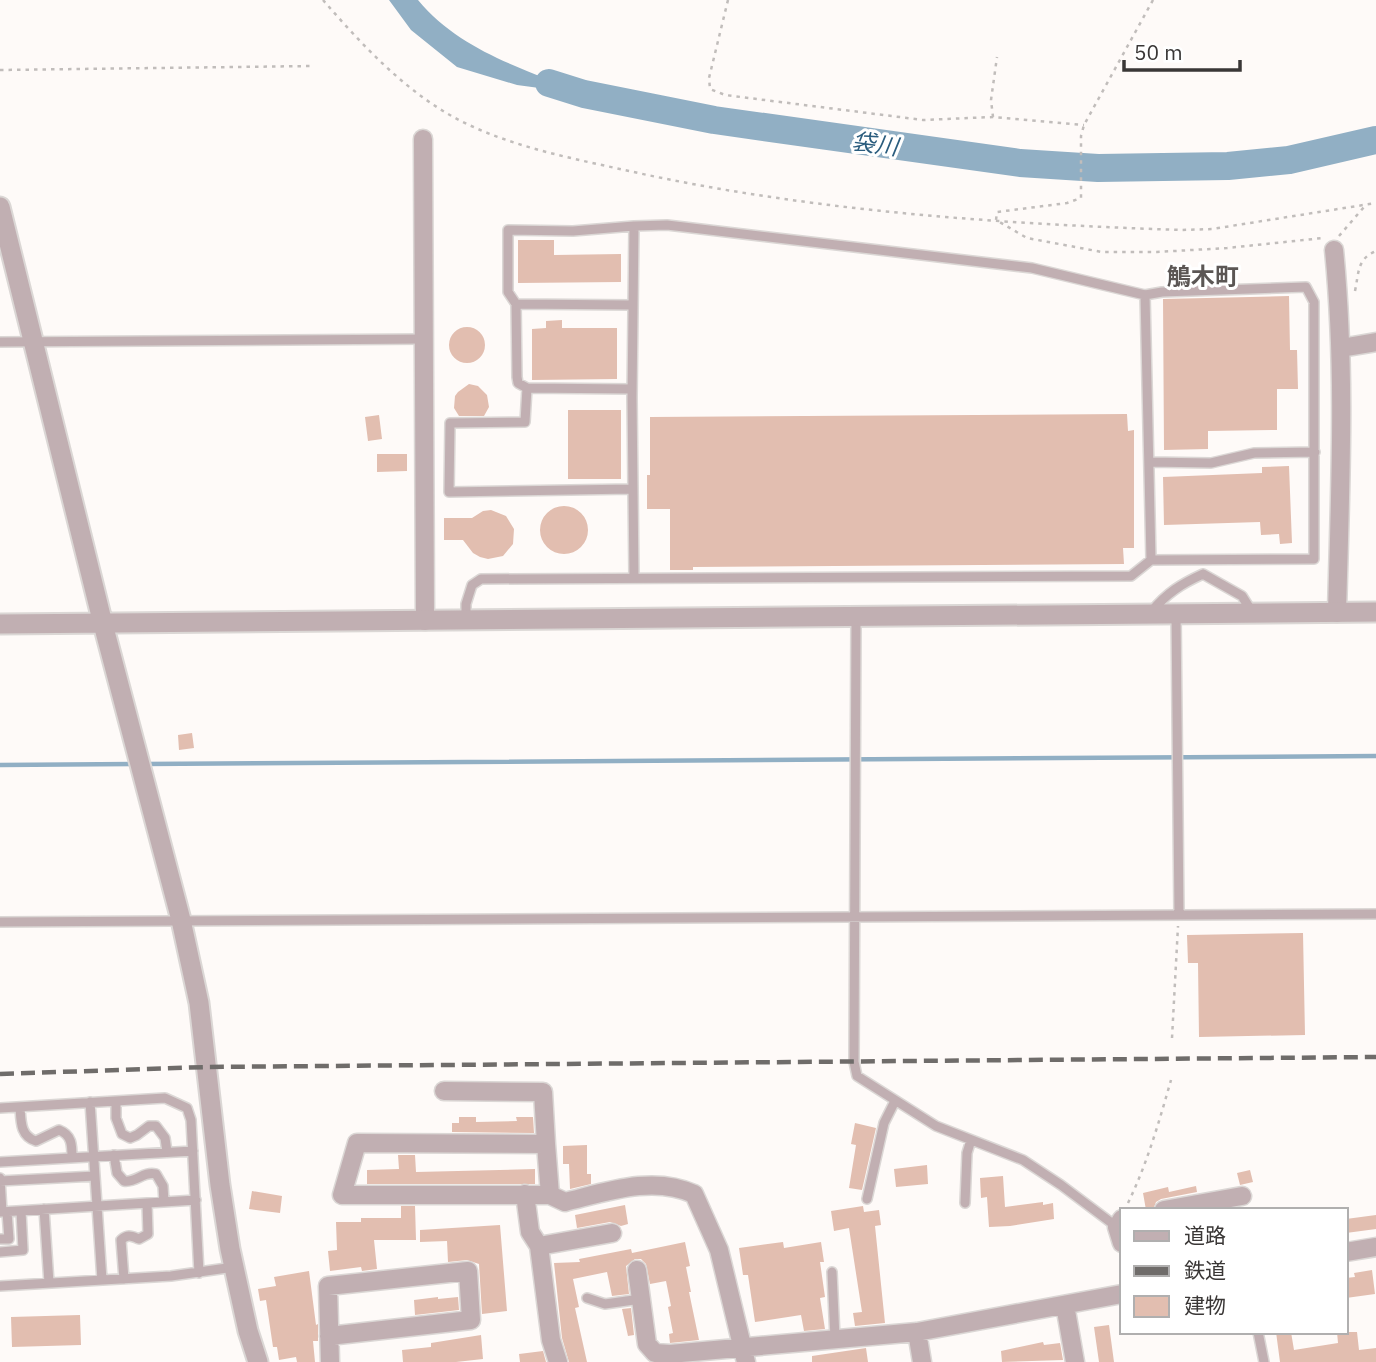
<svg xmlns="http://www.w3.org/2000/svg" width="1376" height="1362" font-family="'IBM Plex Sans','Noto Sans JP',sans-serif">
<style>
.water{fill:#91afc4}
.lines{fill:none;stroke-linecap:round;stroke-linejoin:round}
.stream{stroke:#91afc4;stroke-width:4.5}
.river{stroke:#91afc4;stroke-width:28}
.building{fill:#e2beb0}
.service-casing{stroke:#dbd7d5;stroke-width:12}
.minor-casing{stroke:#dbd7d5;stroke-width:21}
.tertiary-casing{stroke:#dbd7d5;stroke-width:23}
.path{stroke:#c1bdbb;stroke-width:2.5;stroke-dasharray:3.5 5;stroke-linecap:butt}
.service{stroke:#c1afb2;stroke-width:9}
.minor{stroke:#c1afb2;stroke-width:18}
.tertiary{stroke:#c1afb2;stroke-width:19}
.rail{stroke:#6f6c6a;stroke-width:4.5;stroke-dasharray:14 7;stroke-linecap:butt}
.labels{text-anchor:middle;stroke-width:6;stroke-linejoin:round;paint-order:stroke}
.water-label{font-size:23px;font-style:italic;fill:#2b5d7e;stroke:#fff}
.quarter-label{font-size:24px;font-weight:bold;fill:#5b5654;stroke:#fff}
</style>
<rect width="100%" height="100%" fill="#fefaf8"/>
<!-- water -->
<path class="water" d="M389 0H418C460 51 525 69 584 94L517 85 457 67 411 30Z"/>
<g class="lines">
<!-- stream -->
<path class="stream" d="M145 764 1376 756
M0 765 133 764"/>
<!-- river -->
<path class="river" d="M549 83 584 94 714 120 1020 163 1098 168 1228 166 1289 160 1376 140"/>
</g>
<!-- building -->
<path class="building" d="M518 240H554V255L621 254V282L518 283Z
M1289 296 1290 350H1297L1298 389H1277V430L1208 431V449L1164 450 1163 299Z
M562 320V328H617V379L532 380V329L546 328V321Z
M449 345a18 18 0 1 1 36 0a18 18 0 1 1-36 0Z
M469 384 478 386 487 395 489 407 484 416H459L454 408 455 396 458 392Z
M568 410H621V479H568Z
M1127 414 1128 431 1134 430V548H1123L1124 564 693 567V570H670V509H647V475H650V417Z
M379 415 382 439 368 441 365 417Z
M377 454H407V471L377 472Z
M1289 466 1292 543 1280 544 1279 534 1261 535 1260 522 1164 525 1163 477 1262 473V467Z
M540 530a24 24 0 1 1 48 0a24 24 0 1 1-48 0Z
M491 510 506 516 514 529 513 544 503 556 488 559 480 557 473 553 463 540H444V518H472L483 511Z
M192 733 194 748 179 750 178 735Z
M1303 933 1305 1035 1199 1037 1198 963H1188L1187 935Z
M459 1117H476V1122L517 1121 516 1117H533L534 1133 452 1132V1123H459Z
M855 1123 876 1128 862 1190 849 1188 856 1145 851 1144Z
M587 1145V1174H591V1184L570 1189 569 1164H563V1146Z
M398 1155H415L416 1172 535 1169V1184H367V1170L399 1169Z
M927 1165 928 1184 896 1187 894 1169Z
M1250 1170 1253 1182 1240 1185 1237 1173Z
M1003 1176 1005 1207 1043 1202V1205L1053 1203 1054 1219 1010 1226 989 1227 987 1197 981 1198 980 1178Z
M1196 1186 1197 1192 1161 1199 1156 1202 1153 1210H1146L1143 1193 1168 1187 1169 1192Z
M252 1191 282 1196 280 1213 249 1209Z
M625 1205 628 1224 621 1226 610 1222 577 1228 575 1215Z
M401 1206H415L416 1240H374L377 1269 362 1271 361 1267 330 1271 328 1251 337 1250 336 1222H361V1218H401Z
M863 1206 864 1212 879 1210 881 1225 875 1226 885 1323 855 1326 853 1313 862 1312 849 1228 834 1231 831 1211Z
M1376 1215V1229L1346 1233V1219Z
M500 1225 507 1311 482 1314 479 1264 467 1260 448 1262 447 1241 420 1242V1230Z
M685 1242 690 1266 686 1267 691 1292H689L699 1340 670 1343 669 1334 673 1333 668 1307 671 1306 666 1281 650 1284 646 1264 641 1259H635L626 1266 629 1294 612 1296 607 1272 573 1279 579 1307 575 1308 587 1362H569L562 1338 554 1263 580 1262 579 1259 631 1249 632 1253Z
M783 1242 784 1248 821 1242 824 1262H820L825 1297 820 1298 825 1329 804 1331 801 1315 755 1322 748 1275H743L739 1248Z
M1372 1270 1375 1294 1346 1298V1278L1355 1277 1354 1273Z
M309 1271 316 1325 318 1324V1341H313L315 1362H297L296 1357 279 1360 277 1347H273L266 1300 260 1301 258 1289 276 1286 274 1277Z
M438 1297V1299L458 1297 459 1310 415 1315 414 1300Z
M631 1308 634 1335 628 1336 622 1309Z
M80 1315 81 1345 12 1347 11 1317Z
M1109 1325 1114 1362H1099L1094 1327Z
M1276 1332H1291L1294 1350 1338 1343 1337 1332H1357L1359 1350 1376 1348V1362H1280Z
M481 1335 483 1359 456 1362H403L402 1350 431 1347V1343Z
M1043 1342 1044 1345 1060 1343 1063 1360 1002 1362 1001 1351Z
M866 1348 868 1362H812V1356Z
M543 1351 546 1362H520L519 1354Z"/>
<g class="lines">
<defs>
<path id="service" d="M634 226 667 225 1032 268 1145 295 1162 292 1306 287 1314 302V559L1151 560 1145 295
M516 304 508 292V230L573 231 634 226 632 398 634 578
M632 305 516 304 517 377 518 383 527 388 525 422 450 423 449 492 632 489
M0 342 424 339
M527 388 632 389
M1149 462 1211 463 1254 453 1315 452
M1203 574 1242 596 1252 612
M1152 611C1167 593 1181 584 1203 574
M1176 614 1179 915
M856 618 854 1062 857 1076 936 1126 1023 1160 1061 1185 1117 1227
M466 619V604L472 585 481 579 1131 576 1151 560
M0 922 1376 914
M116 1101V1118L122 1134 130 1138 137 1135 149 1126H156L165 1138 167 1152
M90 1102 102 1280
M20 1107C21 1121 20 1136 36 1141L59 1130C72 1135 72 1145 72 1158
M0 1108 165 1098 187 1108 191 1120 199 1273
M114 1155 117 1173 124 1181C136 1183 143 1171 156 1174L163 1186 164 1202
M0 1162 193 1151
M0 1178 2 1212
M0 1181 95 1176
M867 1199 884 1123 895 1101
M965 1203 967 1153 971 1140
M44 1209 49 1283
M0 1212 196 1200
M0 1239H9L7 1212
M0 1252 23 1250 21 1211
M832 1272 835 1338
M124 1279 121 1240C128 1234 131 1236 139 1239L148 1234 147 1203
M0 1286 171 1276 234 1267
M587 1298 605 1304 641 1299
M1258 1332 1264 1362"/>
<path id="minor" d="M423 139 425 621
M1334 250C1346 370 1340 492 1337 613
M1341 348 1376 342
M444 1091 543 1092 546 1144
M525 1194 530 1232 539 1246 551 1340 558 1362
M550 1195 546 1144 357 1143 342 1195H550L565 1202C606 1192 653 1175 694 1194L719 1250 746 1362
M1164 1210 1242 1196
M1122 1219 1117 1227 1122 1243
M539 1246 612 1233
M1346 1252 1376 1247
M637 1270 647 1344 655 1353 670 1354 917 1332 1122 1294
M1065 1305 1075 1362
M917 1332 922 1362
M329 1336 471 1320 468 1271 328 1286 330 1362"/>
<path id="tertiary" d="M0 207 103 624 181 920 199 1003 220 1185 230 1249 248 1331 258 1362
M0 624 1376 612"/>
</defs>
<!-- service casing -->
<use href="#service" class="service-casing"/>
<!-- minor casing -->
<use href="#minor" class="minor-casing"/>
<!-- tertiary casing -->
<use href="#tertiary" class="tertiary-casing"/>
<!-- path -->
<path class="path" d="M323 0C363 46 410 97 467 124 517 148 575 159 629 171 809 211 999 224 1182 230L1212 229 1376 203
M728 0 709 78 710 89 725 95 923 120 993 117 1084 125
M1153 0 1084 125 1081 136V198L1067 203 997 212 996 220 1027 238 1102 252H1157L1227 248 1323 238
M0 70 313 66
M993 117 991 100 997 57
M1339 236 1364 207
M1355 291C1359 272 1357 259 1376 251
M1172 1038 1178 926
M1128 1203C1147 1164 1159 1122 1171 1080"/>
<!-- service -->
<use href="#service" class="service"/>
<!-- minor -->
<use href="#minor" class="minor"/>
<!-- tertiary -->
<use href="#tertiary" class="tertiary"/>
<!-- rail -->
<path class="rail" d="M0 1074 207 1067 1376 1057"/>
</g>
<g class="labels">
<!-- water labels -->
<g class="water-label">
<text transform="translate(875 144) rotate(8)" y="8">袋川</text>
</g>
<!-- quarter labels -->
<g class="quarter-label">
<text x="1203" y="285">鵤木町</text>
</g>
</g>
<!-- legend -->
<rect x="1120" y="1208" width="228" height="126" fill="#ffffff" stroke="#b0afaf" stroke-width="2"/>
<rect x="1134" y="1231" width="35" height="10" fill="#c1afb2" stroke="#b0afaf" stroke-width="2"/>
<text x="1184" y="1243" font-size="21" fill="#3a3736">道路</text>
<rect x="1134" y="1266" width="35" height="10" fill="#6f6c6a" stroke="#b0afaf" stroke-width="2"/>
<text x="1184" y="1278" font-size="21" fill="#3a3736">鉄道</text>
<rect x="1134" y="1296" width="35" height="21" fill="#e2beb0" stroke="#b0afaf" stroke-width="2"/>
<text x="1184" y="1313" font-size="21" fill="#3a3736">建物</text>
<!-- scale -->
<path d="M1124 60v10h116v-10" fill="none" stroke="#3a3736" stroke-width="3.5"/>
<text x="1134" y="60" font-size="21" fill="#3a3736" stroke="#ffffff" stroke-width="5" paint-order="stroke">50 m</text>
</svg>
